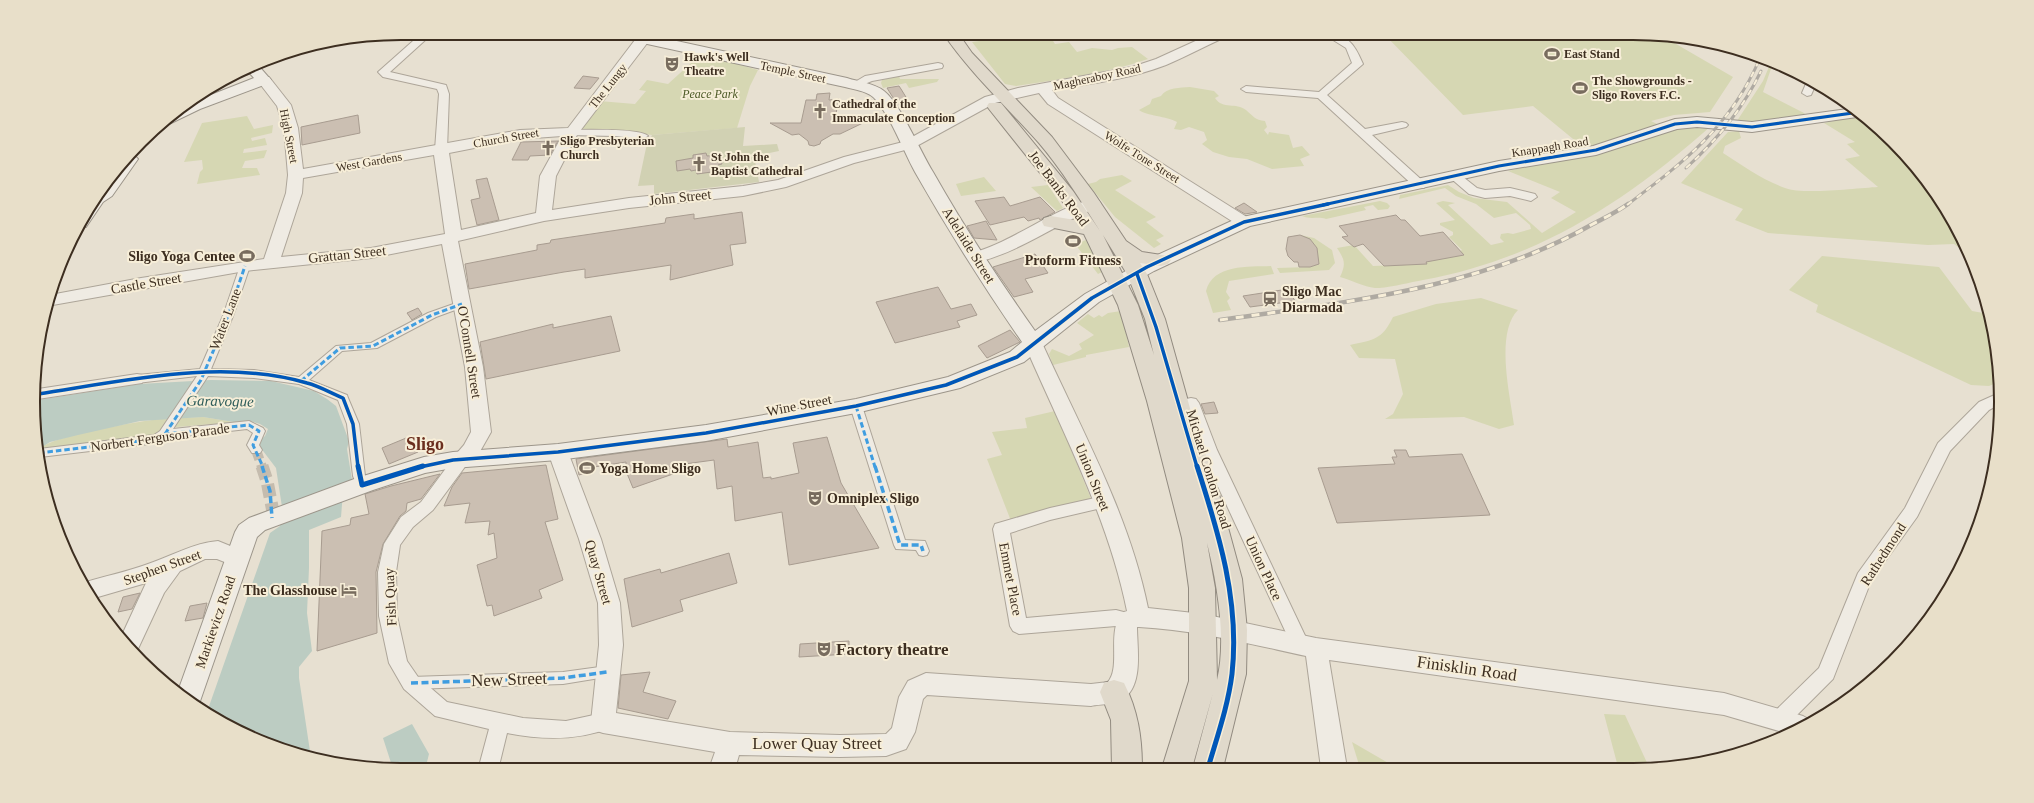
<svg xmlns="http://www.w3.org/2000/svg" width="2034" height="803" font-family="'Times New Roman',serif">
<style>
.green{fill:#d6d7b3}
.cemetery{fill:#d1d1b3}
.water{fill:#bcccc2}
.building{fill:#cbbfb2;stroke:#a89c90}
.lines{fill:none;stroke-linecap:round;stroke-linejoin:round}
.pedestrian-tunnel-far1{stroke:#c5bcae;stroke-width:10;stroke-dasharray:10 5;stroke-linecap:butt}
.pedestrian-tunnel{stroke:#c5bcae;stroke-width:13;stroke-dasharray:13 6;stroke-linecap:butt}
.pedestrian-casing{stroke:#ada599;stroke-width:2}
.minor-casing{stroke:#ada599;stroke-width:2}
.tertiary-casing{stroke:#ada599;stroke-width:2}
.secondary-casing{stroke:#9c958a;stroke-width:2}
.trunk-casing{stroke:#928b80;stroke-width:2}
.pedestrian{fill:#efebe3;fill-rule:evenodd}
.minor{fill:#efebe3;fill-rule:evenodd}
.tertiary{fill:#efebe3;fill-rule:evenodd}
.secondary{fill:#efebe3;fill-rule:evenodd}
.trunk{fill:#e0d9cb;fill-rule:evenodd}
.rail-far1-casing{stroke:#afaaa2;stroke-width:3}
.rail-casing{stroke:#afaaa2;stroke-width:4.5}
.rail-far1{stroke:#f7eed8;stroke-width:2;stroke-dasharray:6;stroke-linecap:butt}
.rail{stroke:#f7eed8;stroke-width:3;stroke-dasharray:8;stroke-linecap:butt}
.quiet-far1{stroke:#3f9de0;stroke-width:3;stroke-dasharray:5.5 3;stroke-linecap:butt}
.quiet{stroke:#3f9de0;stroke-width:3.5;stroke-dasharray:7 3.5;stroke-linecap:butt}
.cycleway-far2-casing{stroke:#f7eed8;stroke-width:5}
.cycleway-far1-casing{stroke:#f7eed8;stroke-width:6}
.cycleway-casing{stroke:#f7eed8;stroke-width:8}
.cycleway-far2{stroke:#0057b8;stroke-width:3}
.cycleway-far1{stroke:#0057b8;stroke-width:3.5}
.cycleway{stroke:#0057b8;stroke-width:5}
.labels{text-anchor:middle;stroke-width:4;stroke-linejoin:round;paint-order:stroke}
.far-poi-label{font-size:12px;font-weight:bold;fill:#3d2e20;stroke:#f7eed8;text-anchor:start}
.far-street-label{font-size:12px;fill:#3d2e20;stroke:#f7eed8}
.far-park-label{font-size:12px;font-style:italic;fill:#4d5a26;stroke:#f7eed8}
.street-label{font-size:14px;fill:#3d2e20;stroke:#f7eed8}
.poi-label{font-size:14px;font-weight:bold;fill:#3d2e20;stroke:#f7eed8;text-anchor:start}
.water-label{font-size:15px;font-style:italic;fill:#2f5d5a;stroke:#f7eed8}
.near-poi-label{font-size:17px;font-weight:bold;fill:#3d2e20;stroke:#f7eed8;text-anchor:start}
.near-street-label{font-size:17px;fill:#3d2e20;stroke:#f7eed8}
.district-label{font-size:18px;font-weight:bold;fill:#6b2e1e;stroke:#f7eed8}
.rim{fill:none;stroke:#3d2e20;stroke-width:2}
</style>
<rect width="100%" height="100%" fill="#e7e0d1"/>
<!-- green -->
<path class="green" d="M1038 33H1048L1055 44 1069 42 1077 52 1092 48 1112 50 1118 48 1132 47 1148 59C1105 74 1060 79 1016 86L1005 84 972 42Z
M1383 33H1633L1664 37 1733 77 1710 112 1674 115 1651 121 1659 125 1601 144 1584 148 1533 106 1463 115Z
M701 54 758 70 750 86 737 128 652 135 630 132 578 131 599 101 635 104 646 91 639 90 647 80 668 84Z
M1771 62 1773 63 1763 92 1804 113 1807 116 1735 124 1763 81Z
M899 76 900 79H939L937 82 909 88 906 83 883 88 881 83 882 80Z
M1190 87 1214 91 1219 96 1215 98C1223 110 1236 102 1246 110 1253 116 1255 120 1265 121L1267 127 1264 130 1268 135 1269 132 1289 135 1293 148 1302 146 1310 155 1300 159 1304 166 1272 169 1247 159 1229 157 1213 152 1202 144 1207 140 1204 132 1189 127 1181 130 1174 129 1177 122C1167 116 1146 116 1139 110L1150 104 1152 99 1161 96C1167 87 1180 88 1190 87Z
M1863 115 1910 159 1952 217 1964 245 1958 247 1954 244 1928 245 1768 233 1735 220 1743 209 1681 183 1728 132 1739 131 1741 138 1725 146 1723 153C1743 166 1763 180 1785 188 1803 195 1857 188 1878 187L1845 159 1860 156 1847 144 1855 142 1824 123Z
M247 116 254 129 273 125 272 133 251 138 252 141 265 138 267 145 244 149 243 153 267 150 264 158 245 161 242 168H257L260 175 197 184 200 172 203 169 202 160 184 162 202 123Z
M1677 126H1711C1624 203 1538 259 1423 280 1411 282 1385 289 1375 288 1364 287 1351 280 1340 277 1346 264 1345 260 1337 248L1354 245 1373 266 1424 264 1422 261 1454 255 1462 250 1449 237 1453 235V232L1440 225V223L1455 220 1436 203 1443 201 1455 203 1448 205 1491 245 1504 242 1500 238 1501 234 1508 233 1513 234 1531 229 1530 225 1516 213 1494 218 1476 204 1456 196 1445 188 1399 199 1400 195 1448 185 1459 192 1474 198 1507 202 1542 233 1576 212 1551 198 1560 192 1508 171 1547 162Z
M1122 175 1132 181 1115 190 1156 217 1146 222 1164 236 1156 240 1161 244 1154 248 1115 217 1088 184 1096 182 1100 179Z
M984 177 996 191 961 196 956 184Z
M1048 185 1063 208 1057 211 1031 187Z
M1380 201 1387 203 1390 206 1388 209 1378 210 1373 205 1364 207 1366 210 1326 219C1318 216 1311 220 1302 216Z
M1300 235 1314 238 1332 250 1335 263 1329 270 1280 273 1277 268 1310 267 1318 264 1316 248Z
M1086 240 1102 272 1098 274 1075 244Z
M1822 256 1939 267 1972 311 1989 314 1998 354 1999 382 1989 386 1971 385 1816 312 1818 305 1789 290Z
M1271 266 1274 274 1229 281 1226 292 1230 298 1227 301 1231 310 1213 313 1206 291C1213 264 1248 267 1271 266Z
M1481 298 1518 310C1495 333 1510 395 1514 425L1499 429 1464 417 1385 419 1393 414 1403 394 1395 359 1359 358 1350 345C1373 340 1382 340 1393 317L1436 304Z
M1121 311 1129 347 1086 355V357L1053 365 1049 354 1052 349 1069 356 1082 349 1079 344 1094 335 1077 323 1088 314 1094 318 1099 315 1102 317 1108 313Z
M1055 411 1092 501 1011 521 987 459 1002 455 992 432 1027 428 1025 418Z
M203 417 234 422 249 421 176 427 173 425 177 418Z
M169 418 157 435 39 449C54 435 145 420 169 418Z
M1604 714 1625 715 1649 767H1618Z
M1352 742 1397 768H1360Z"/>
<!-- cemetery -->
<path class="cemetery" d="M745 127 743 146 777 144 779 151 754 156 759 182 654 194V185L638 186 646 148 652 135Z"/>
<!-- water -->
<path class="water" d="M211 380 271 381 314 391 327 399 336 406 349 441 347 449 352 480 343 492 341 517 309 530V568L307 613 312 651 299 667V678L311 758 239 732 207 712 270 533 280 526 282 507 276 468 257 443 265 436 268 429 260 424 250 421 234 422 203 417 140 421 78 435 50 442 39 449 38 400 139 384Z
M412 724 429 754 425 770 393 769 383 738Z"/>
<!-- building -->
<path class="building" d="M583 76 599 78 590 89 574 88Z
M899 86 901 89 909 102 897 104 887 88Z
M830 93 829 100 839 99 834 123 865 122 840 134H833L821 141 820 144 814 146 809 145 808 141 799 134 792 135 770 123H801L806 100H816L817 94Z
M358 115 360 133 302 145 301 127Z
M558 141 550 155 530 156 528 160H512L521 142Z
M706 153 707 156 720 155 722 164 718 165 719 171 697 174 696 170 691 171 690 169 677 171 676 161 693 158V155Z
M487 178 499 220 477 225 471 200 480 198 476 180Z
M1004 197 1010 206 1040 197 1055 212 1040 220 1039 218 1028 221 1024 217 990 225 975 201Z
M1244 203 1257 212 1245 214 1235 208Z
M742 212 746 243 730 245 733 265 670 280 671 265 585 278V269L564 272 469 289 465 264 537 250V245L550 243 551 240 665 223 666 218 694 214V219Z
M1396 215 1401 220H1405L1420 236 1443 232 1464 255 1426 262 1427 264 1384 266 1363 244 1354 247 1342 237 1348 236 1339 226Z
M986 221 997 240 974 238 967 226Z
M1300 235 1310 239 1317 248 1319 264 1310 267H1299L1298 262H1294L1288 256 1286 249 1288 237Z
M1035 254 1048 273 1025 279 1033 292 1014 297 993 267Z
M938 287 951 309 971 304 977 315 957 321 960 327 895 343 876 302Z
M1288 289 1295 301 1250 307 1243 296Z
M418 308 422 314 412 320 407 313Z
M611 316 620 351 486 379 480 342 553 324V328Z
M1010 330 1020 342 987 358 978 346Z
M1214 402 1218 413 1205 414 1201 404Z
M411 436 418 452 389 464 382 448Z
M827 437 841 483 879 548 789 565 782 512 735 521 732 486 717 489 714 460 670 466 673 474 633 488 626 471V462L594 467 595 470 579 475 576 459 727 439 728 447 758 442 763 478 771 477V479L799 473 793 443Z
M1394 450H1406L1409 457 1462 454 1490 515 1337 523 1318 468 1395 464 1392 457H1397Z
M546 465 558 519 545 522 563 580 539 590 542 598 494 616 492 605 487 606 477 565 497 558 494 533 488 535 490 521 465 523 470 503 444 506 452 487 462 473Z
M440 474 421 499 407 503 406 511 400 516 383 544 376 572 377 633 317 651 322 531 350 525 351 518 369 514 365 494 391 486Z
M729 553 737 583 680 600 683 611 632 627 624 579 660 569 661 573Z
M140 593 132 609 118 612 123 597Z
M207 603 203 618 185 621 190 606Z
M849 641V654L799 657 800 644Z
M650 672 643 692 676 701 668 719 618 708 621 675Z"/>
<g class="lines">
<!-- pedestrian-tunnel-far1 -->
<path class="pedestrian-tunnel-far1" d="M256 450 262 467"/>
<!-- pedestrian-tunnel -->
<path class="pedestrian-tunnel" d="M262 466 267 481 273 512"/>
<defs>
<path id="pedestrian" d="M245 263 250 266 233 316 211 369 254 370 299 377 336 346 371 343 428 313 462 301 467 304 466 306 436 317 377 348 342 351 309 380 347 395 348 398 359 424 365 476 368 485 366 488H358L353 476 347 424 338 400 299 384 254 378 208 376 173 429 249 421 263 428 265 431 259 445 262 450 260 453H252L247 445 253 433 247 429 168 438 157 443 40 457 39 449 154 435 160 431 197 376 137 383 132 379 137 375 200 369 223 316 240 266Z
M856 402 862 406 905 540 925 541 929 551 927 555 923 556 919 555 916 550 896 549 894 545 850 406Z
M607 666 612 668 614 672 612 676 563 684 411 689 406 687 404 683 406 679 411 677 563 672Z"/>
<path id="minor" d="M422 33H433L390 72 446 85 449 94 447 150 441 153 435 150 439 94 437 89 383 77 378 72Z
M1322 33C1347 33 1354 43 1363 64L1327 95 1365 129 1402 122 1406 123 1408 125 1406 127 1372 135 1424 182 1426 185 1424 188H1416L1318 98 1246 92 1241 89 1246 86 1319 92 1352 63 1346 48Z
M938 63 942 64 943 66 942 68 872 81 855 88 850 85 865 76Z
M1808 79 1816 84 1811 95 1807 96 1802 93Z
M571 130C584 130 641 128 648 136L642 139 615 136 567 135 565 133Z
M1454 172 1458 173 1477 188 1485 190 1510 188 1535 194 1537 197 1531 201 1510 196 1485 198 1469 194 1448 176Z
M137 374 142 375 144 379 142 383 38 399V389Z
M1999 393 2000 404 1989 410 1950 451 1917 517 1871 581 1833 679 1787 725 1780 728 1773 725 1770 719 1773 713 1819 668 1858 573 1905 508 1938 443 1979 402Z
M1191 398 1196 399 1199 403 1217 450 1309 644 1306 650 1300 652 1294 650 1201 450 1183 403 1186 399Z
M461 454 467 456 469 460 467 464 433 510 413 527 400 545 396 572 397 616 407 661 418 677 447 702 523 718 566 721 603 713 610 716 613 722 610 728C576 741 542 740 507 733L498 770H478L489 729 435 716 404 689 389 663 379 616 378 572 384 544 401 517 421 502 455 456Z
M1104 496 1110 498 1112 502 1110 506 1050 520 1010 533 1026 618 1116 610 1135 615 1138 620 1135 625 1129 628 1116 626 1019 634 1013 631 1010 626 993 529 995 524 1050 508Z"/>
<path id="tertiary" d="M1213 33H1229L1228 36C1207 45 1187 56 1166 65 1130 79 1090 84 1052 90L1058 98 1250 219 1252 222 1250 225H1238L1048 104 1039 93 995 103 913 148 854 163 786 187 743 196 629 208 544 221 458 241 483 367 491 432 478 455 468 465 461 467 454 465 451 460 464 445 471 432 465 367 442 244 371 258 245 271 47 306 50 295 141 278 264 259 286 193 288 175 284 128 277 106 257 80 259 77H269L291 105 298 128 303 169 520 130 568 128 638 36H648L649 39 648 42 577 135 556 176 552 210 629 198 743 186 778 180 844 157 903 142 985 97 1018 88 1132 67 1156 59ZM562 136 540 176 536 213 461 230 449 153 520 139ZM434 155 445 234 371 248 281 257 302 193 303 178Z
M255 65 260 69 258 72 240 76 235 74Z
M1093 199 1099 201 1101 204 1099 207C1057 223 1022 251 978 262L972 261 970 257 972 253C1015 241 1050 210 1093 199Z
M1033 337 1039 339 1042 343C1081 429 1129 514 1148 608L1203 614 1316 638 1724 693 1803 716 1812 721 1795 732 1789 734 1724 715 1329 660 1347 768H1321L1306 656C1250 644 1196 630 1139 627H1137C1137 649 1144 686 1122 700 1113 705 1100 704 1091 706L927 695 923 699 915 732 906 749 886 756 840 757 739 755 735 769H709L715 752 603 733 594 730 591 722 599 645 598 603 579 539 548 452 551 447 558 445 565 447 568 452 601 539 620 603 623 645 616 713 730 732 840 735 886 734 892 728 899 697 908 681 926 673 1091 684 1108 682C1121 666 1107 635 1121 613L1127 611C1108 517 1062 431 1024 343L1027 339Z
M218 541 245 552 248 558 245 564 237 567 217 559H205L180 571 164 593 137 651 122 635 146 583 91 599 83 583C104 576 127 572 148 564 172 556 193 543 218 541Z"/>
<path id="secondary" d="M619 33H640L847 78C859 82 874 83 884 91 900 103 921 153 933 172 964 227 999 280 1035 331L1085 294 1140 263 1238 218 1499 161 1593 146 1675 119 1697 117 1752 122 1855 108 1864 116 1752 132 1697 127 1677 129 1596 155 1499 171 1250 226 1154 271 1099 302 1024 362 960 388 856 413 706 441 558 460 453 468 425 473 373 490 265 530 257 537 198 707 177 694 235 532 239 525 249 518 357 478 424 457 453 452 558 444 706 425 856 399 948 377 1010 352 1022 342C984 287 948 230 915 172 902 148 893 121 876 100 869 91 855 90 845 87L638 42 621 36Z
M257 64 271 80 269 83 200 109 169 124 158 125 188 104 254 78 246 69Z
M134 155 138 159 112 196 103 202 86 227 78 228 82 217Z"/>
<path id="trunk" d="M943 33H958L972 53 1052 137 1094 193 1126 241 1142 252 1168 256 1171 260 1168 264 1161 266 1140 263 1147 274 1165 319 1193 419 1217 487 1242 579 1247 630 1246 674 1223 768H1193L1213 693 1192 768H1162L1189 681V588L1182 538 1147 401 1118 305 1084 234 1044 226 1042 222 1044 218 1051 216 1075 220 1060 198 989 109 987 106 989 103H1001L1073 191 1100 231C1081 201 1062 170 1039 143 1007 107 970 73 943 33ZM1103 235 1127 274 1145 319 1154 355 1138 305ZM1207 543C1217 582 1227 640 1217 680L1215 588Z
M1114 680 1124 683C1138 711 1142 737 1142 768H1112L1111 720 1100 692 1104 683Z"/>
</defs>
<!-- pedestrian casing -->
<use href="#pedestrian" class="pedestrian-casing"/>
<!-- minor casing -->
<use href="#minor" class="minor-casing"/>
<!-- tertiary casing -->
<use href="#tertiary" class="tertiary-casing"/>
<!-- secondary casing -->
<use href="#secondary" class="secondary-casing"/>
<!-- trunk casing -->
<use href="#trunk" class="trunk-casing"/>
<!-- pedestrian -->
<use href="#pedestrian" class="pedestrian"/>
<!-- minor -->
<use href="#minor" class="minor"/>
<!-- tertiary -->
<use href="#tertiary" class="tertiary"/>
<!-- secondary -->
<use href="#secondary" class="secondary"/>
<!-- trunk -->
<use href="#trunk" class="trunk"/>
<defs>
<path id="rail-far1" d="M1686 168C1717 140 1743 109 1761 71
M1627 205C1684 162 1731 126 1760 58"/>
<path id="rail" d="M1220 320C1346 302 1479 289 1591 225 1604 218 1617 212 1628 204"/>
</defs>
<!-- rail-far1 casing -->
<use href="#rail-far1" class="rail-far1-casing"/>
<!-- rail casing -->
<use href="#rail" class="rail-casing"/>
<!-- rail-far1 -->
<use href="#rail-far1" class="rail-far1"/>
<!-- rail -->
<use href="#rail" class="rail"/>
<!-- quiet-far1 -->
<path class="quiet-far1" d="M301 381 340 348 373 346 432 315 462 304
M856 406 875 467
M165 434 201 380 228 316 245 266
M39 453 157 439 165 434 249 425 259 431 253 445 263 467"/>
<!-- quiet -->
<path class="quiet" d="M262 466 270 491 272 518
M875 466 900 545H921L923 551
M411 683 563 678 607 672"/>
<defs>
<path id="cycleway-far2" d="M1323 205 1499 166 1596 150 1675 124 1697 122 1752 127 1860 112"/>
<path id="cycleway-far1" d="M1137 274 1156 327 1197 467
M38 394C123 381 222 358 307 383 319 386 331 393 343 398L353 424 358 467
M420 467 453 460 558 452 706 433 856 406 946 385 1017 357 1092 298 1147 267 1244 222 1328 204"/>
<path id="cycleway" d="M358 466 362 485 423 466
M1197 466C1219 534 1240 602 1232 674 1228 706 1217 737 1208 768"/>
</defs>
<!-- cycleway-far2 casing -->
<use href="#cycleway-far2" class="cycleway-far2-casing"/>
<!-- cycleway-far1 casing -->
<use href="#cycleway-far1" class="cycleway-far1-casing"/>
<!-- cycleway casing -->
<use href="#cycleway" class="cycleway-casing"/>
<!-- cycleway-far2 -->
<use href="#cycleway-far2" class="cycleway-far2"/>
<!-- cycleway-far1 -->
<use href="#cycleway-far1" class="cycleway-far1"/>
<!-- cycleway -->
<use href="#cycleway" class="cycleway"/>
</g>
<!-- icons -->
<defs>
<symbol id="stadium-bare" viewBox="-9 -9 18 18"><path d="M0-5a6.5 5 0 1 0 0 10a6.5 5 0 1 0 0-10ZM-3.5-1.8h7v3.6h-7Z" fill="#786c5e" stroke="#f7eed8" stroke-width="2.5" paint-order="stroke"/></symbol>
<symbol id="theatre-bare" viewBox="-9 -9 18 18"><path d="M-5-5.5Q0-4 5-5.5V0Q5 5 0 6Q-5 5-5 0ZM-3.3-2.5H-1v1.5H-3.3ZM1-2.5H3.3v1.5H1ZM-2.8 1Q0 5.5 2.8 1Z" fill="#786c5e" stroke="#f7eed8" stroke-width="2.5" paint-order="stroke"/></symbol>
<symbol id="church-bare" viewBox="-9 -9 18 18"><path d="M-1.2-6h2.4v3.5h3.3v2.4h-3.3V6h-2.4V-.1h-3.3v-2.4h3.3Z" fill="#786c5e" stroke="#f7eed8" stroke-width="2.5" paint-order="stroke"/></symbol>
<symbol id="station-bare" viewBox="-9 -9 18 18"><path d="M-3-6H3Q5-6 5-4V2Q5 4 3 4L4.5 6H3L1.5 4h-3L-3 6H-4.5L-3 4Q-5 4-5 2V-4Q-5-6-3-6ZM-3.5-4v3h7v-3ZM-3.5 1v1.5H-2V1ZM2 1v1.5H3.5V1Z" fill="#786c5e" stroke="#f7eed8" stroke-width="2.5" paint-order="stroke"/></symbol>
<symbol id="hotel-bare" viewBox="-9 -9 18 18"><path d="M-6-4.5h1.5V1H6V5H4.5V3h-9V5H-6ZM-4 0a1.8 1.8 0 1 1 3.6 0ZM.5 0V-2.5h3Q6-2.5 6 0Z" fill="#786c5e" stroke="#f7eed8" stroke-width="2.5" paint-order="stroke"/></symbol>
</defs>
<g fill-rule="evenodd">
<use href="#stadium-bare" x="1541" y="43" width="22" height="22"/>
<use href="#theatre-bare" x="661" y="53" width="22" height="22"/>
<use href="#stadium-bare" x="1569" y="77" width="22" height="22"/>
<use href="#church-bare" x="809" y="100" width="22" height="22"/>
<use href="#church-bare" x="537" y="137" width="22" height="22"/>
<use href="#church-bare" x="688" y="153" width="22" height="22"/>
<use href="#stadium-bare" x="1062" y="230" width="22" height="22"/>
<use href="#stadium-bare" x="236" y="245" width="22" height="22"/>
<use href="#station-bare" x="1259" y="288" width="22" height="22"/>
<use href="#stadium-bare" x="576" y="457" width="22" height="22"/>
<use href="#theatre-bare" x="804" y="487" width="22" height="22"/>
<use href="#hotel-bare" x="338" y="579" width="22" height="22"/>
<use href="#theatre-bare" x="813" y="638" width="22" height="22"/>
</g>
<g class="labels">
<!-- far-poi labels -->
<g class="far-poi-label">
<text x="1564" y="58">East Stand</text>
<text x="684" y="61">Hawk's Well<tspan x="684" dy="14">Theatre</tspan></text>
<text x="1592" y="85">The Showgrounds -<tspan x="1592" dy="14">Sligo Rovers F.C.</tspan></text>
<text x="832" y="108">Cathedral of the<tspan x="832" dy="14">Immaculate Conception</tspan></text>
<text x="560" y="145">Sligo Presbyterian<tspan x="560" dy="14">Church</tspan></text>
<text x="711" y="161">St John the<tspan x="711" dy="14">Baptist Cathedral</tspan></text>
</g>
<!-- far-street labels -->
<g class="far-street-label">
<text transform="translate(793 72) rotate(12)" y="4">Temple Street</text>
<text transform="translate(1097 77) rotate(-12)" y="4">Magheraboy Road</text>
<text transform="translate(608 86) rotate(-52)" y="4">The Lungy</text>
<text transform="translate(289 136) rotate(79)" y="4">High Street</text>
<text transform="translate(506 138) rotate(-10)" y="4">Church Street</text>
<text transform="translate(1550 147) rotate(-9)" y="4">Knappagh Road</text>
<text transform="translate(1142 157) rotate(32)" y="4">Wolfe Tone Street</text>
<text transform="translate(369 162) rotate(-10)" y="4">West Gardens</text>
</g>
<!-- far-park labels -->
<g class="far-park-label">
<text x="710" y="98">Peace Park</text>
</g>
<!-- street labels -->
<g class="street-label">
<text transform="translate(1059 188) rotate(53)" y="5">Joe Banks Road</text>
<text transform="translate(680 197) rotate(-6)" y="5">John Street</text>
<text transform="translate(969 245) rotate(58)" y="5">Adelaide Street</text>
<text transform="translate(347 254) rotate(-6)" y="5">Grattan Street</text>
<text transform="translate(146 283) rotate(-10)" y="5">Castle Street</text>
<text transform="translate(225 319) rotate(-69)" y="5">Water Lane</text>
<text transform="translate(470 352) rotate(81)" y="5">O'Connell Street</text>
<text transform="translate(799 405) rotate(-11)" y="5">Wine Street</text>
<text transform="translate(160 437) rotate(-8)" y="5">Norbert Ferguson Parade</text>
<text transform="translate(1209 469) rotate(73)" y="5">Michael Conlon Road</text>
<text transform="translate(1093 477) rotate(68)" y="5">Union Street</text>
<text transform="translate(1883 554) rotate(-57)" y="5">Rathedmond</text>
<text transform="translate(162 567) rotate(-20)" y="5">Stephen Street</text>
<text transform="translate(1264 568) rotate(65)" y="5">Union Place</text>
<text transform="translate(599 572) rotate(74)" y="5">Quay Street</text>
<text transform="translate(1011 579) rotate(79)" y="5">Emmet Place</text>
<text transform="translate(390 597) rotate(-93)" y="5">Fish Quay</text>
<text transform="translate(215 622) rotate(-71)" y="5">Markievicz Road</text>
</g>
<!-- poi labels -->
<g class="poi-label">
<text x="235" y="261" text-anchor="end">Sligo Yoga Centee</text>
<text x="1073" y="265" text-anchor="middle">Proform Fitness</text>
<text x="1282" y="296">Sligo Mac<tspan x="1282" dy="16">Diarmada</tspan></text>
<text x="599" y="473">Yoga Home Sligo</text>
<text x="827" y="503">Omniplex Sligo</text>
<text x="337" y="595" text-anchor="end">The Glasshouse</text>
</g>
<!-- water labels -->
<g class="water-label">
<text transform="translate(220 401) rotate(1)" y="5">Garavogue</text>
</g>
<!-- near-poi labels -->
<g class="near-poi-label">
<text x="836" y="655">Factory theatre</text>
</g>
<!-- near-street labels -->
<g class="near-street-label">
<text transform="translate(1467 668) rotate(8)" y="6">Finisklin Road</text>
<text transform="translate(509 679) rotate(-2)" y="6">New Street</text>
<text x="817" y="749">Lower Quay Street</text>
</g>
<!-- district labels -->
<g class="district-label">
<text x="425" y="450">Sligo</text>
</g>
</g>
<!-- crop -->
<path d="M0 0H2034V803H0ZM401 40H1633A361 361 0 0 1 1994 401V402A361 361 0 0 1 1633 763H401A361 361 0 0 1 40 402V401A361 361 0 0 1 401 40Z" fill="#e8dfc9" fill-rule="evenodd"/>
<path class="rim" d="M401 40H1633A361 361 0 0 1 1994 401V402A361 361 0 0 1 1633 763H401A361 361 0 0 1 40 402V401A361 361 0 0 1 401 40Z"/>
</svg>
